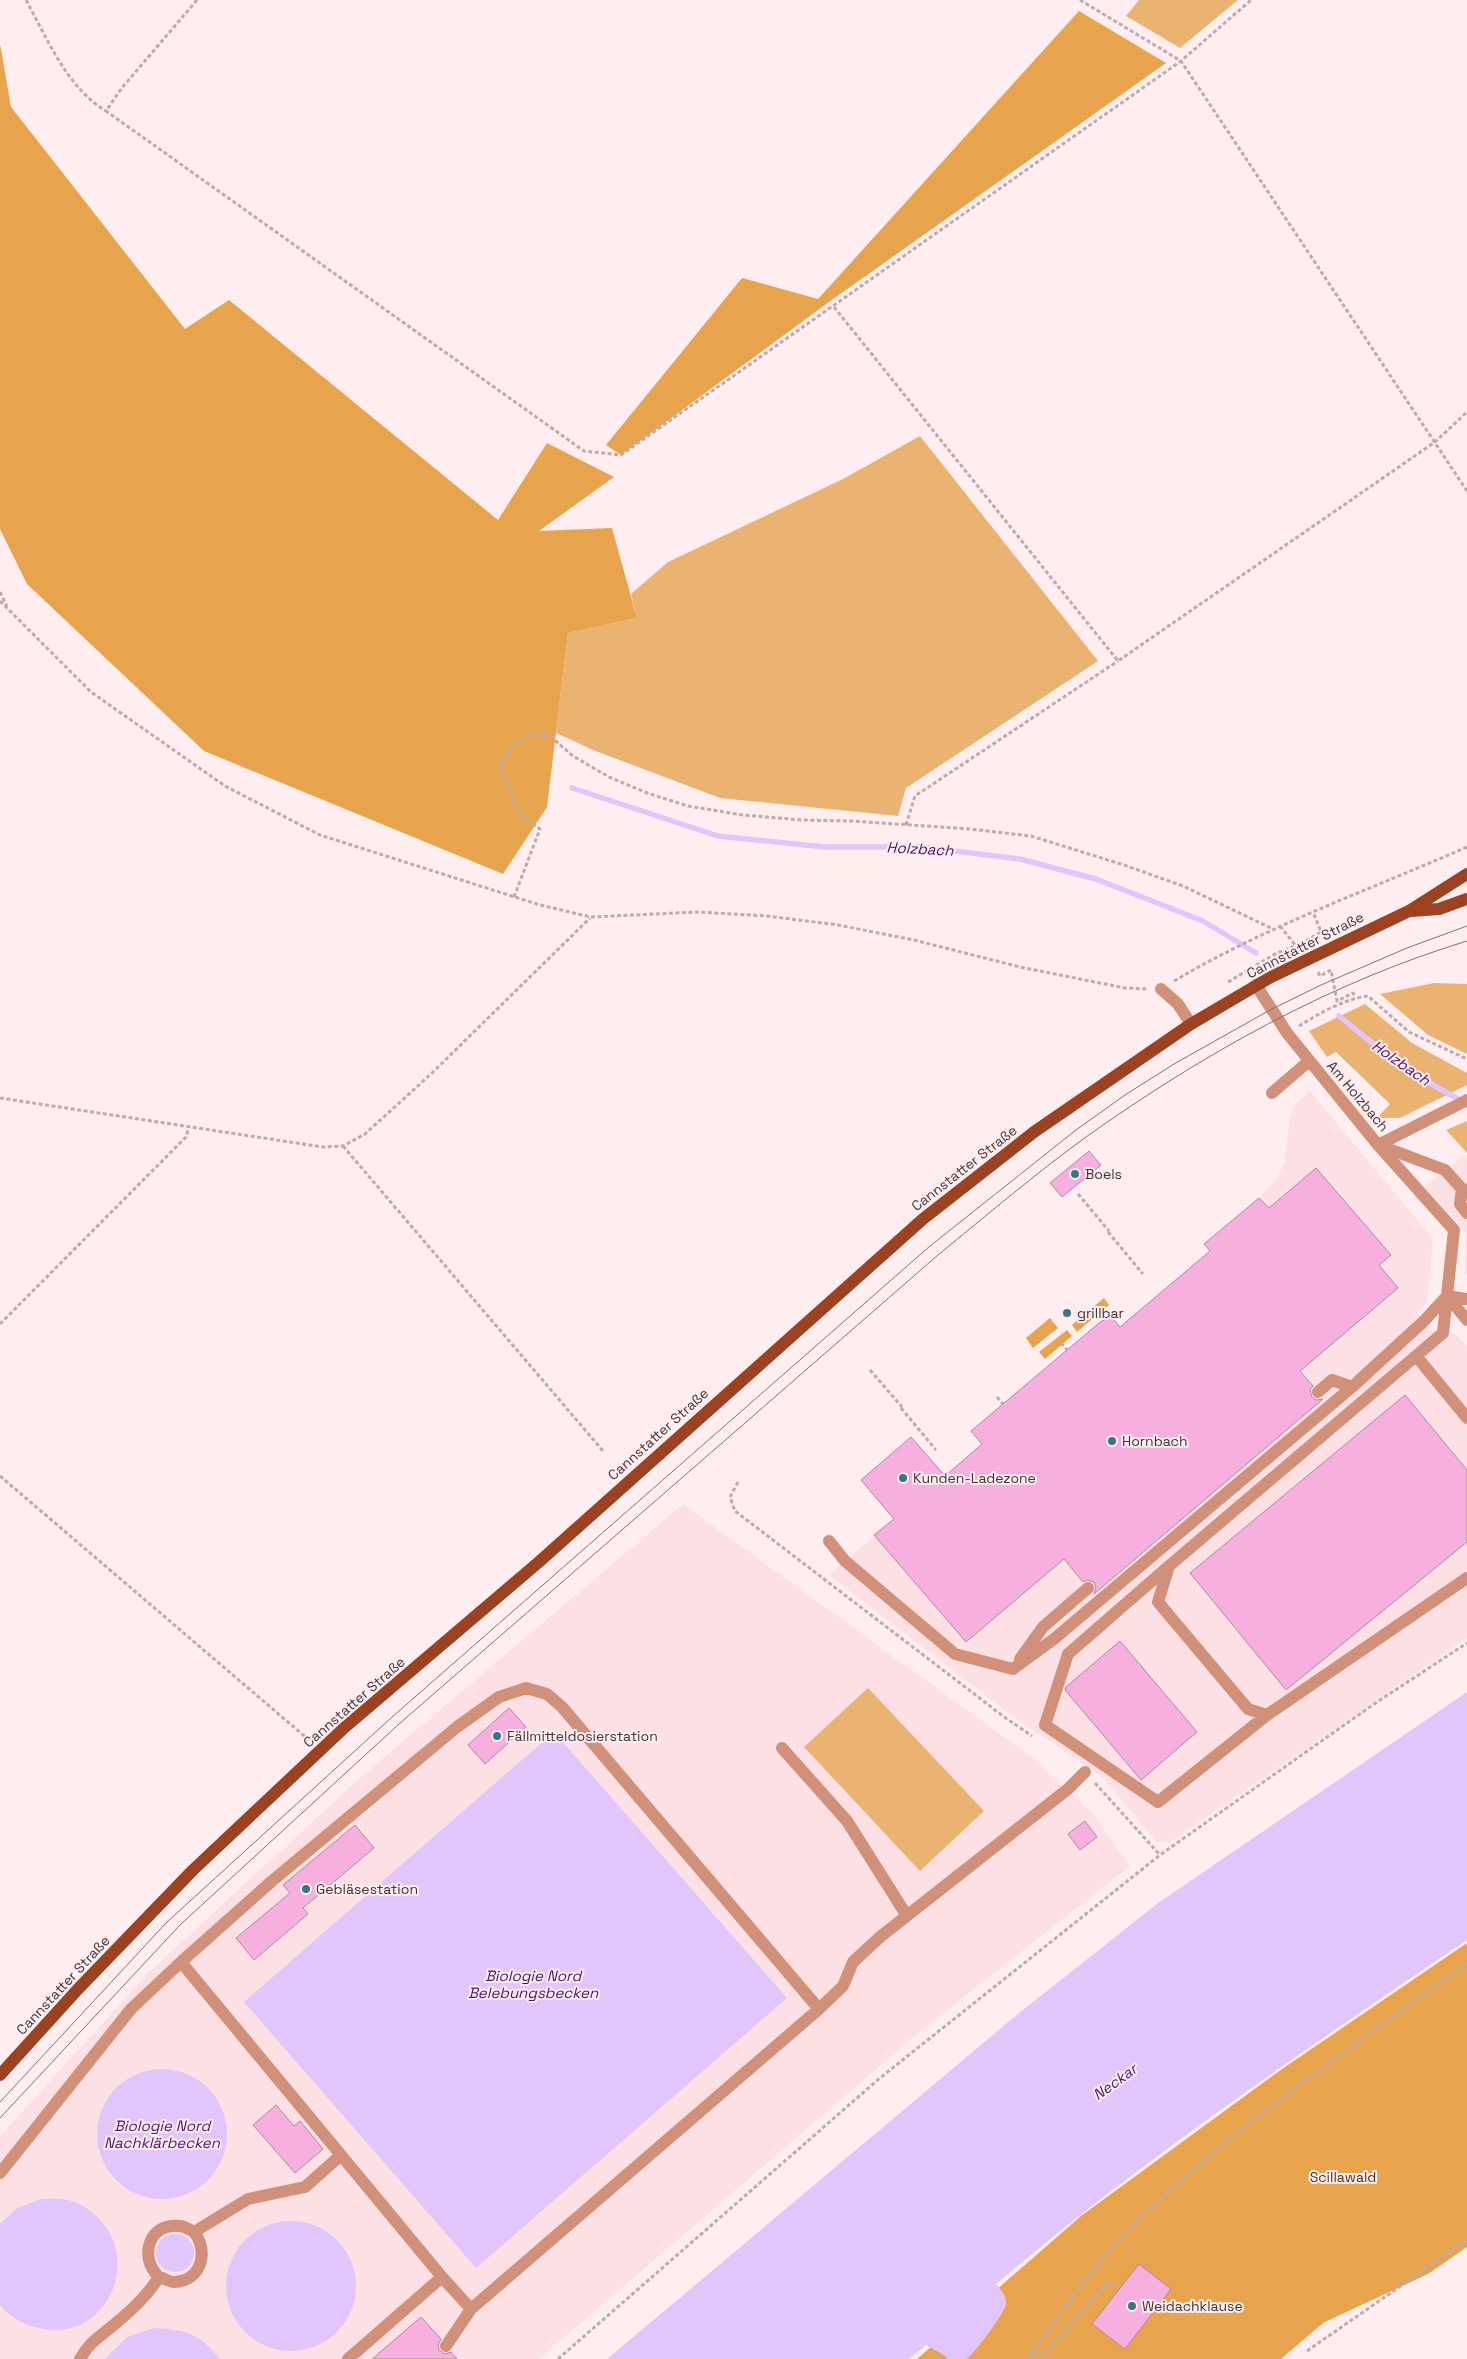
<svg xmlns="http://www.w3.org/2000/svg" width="1467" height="2359" font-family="'Space Grotesk',sans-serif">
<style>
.built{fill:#fde0e3}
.green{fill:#eab371}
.forest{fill:#e7a44d}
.water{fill:#e2c6fb}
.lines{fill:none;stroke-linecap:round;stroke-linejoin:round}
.stream{stroke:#e2c6fb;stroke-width:5.5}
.building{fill:#f6afdf;stroke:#ab8da0}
.path{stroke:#bcacae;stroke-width:3;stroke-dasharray:4 2.5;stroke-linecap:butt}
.minor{stroke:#d1907a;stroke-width:12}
.major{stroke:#9c4220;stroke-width:12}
.tram{stroke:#817274;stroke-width:1}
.poi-dot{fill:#347788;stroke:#feeef0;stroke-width:2}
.labels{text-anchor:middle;stroke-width:4;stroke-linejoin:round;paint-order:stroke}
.street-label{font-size:14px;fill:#433436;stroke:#feeef0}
.poi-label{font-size:14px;fill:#433436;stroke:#feeef0;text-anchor:start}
.park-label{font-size:14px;fill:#503511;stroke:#feeef0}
.water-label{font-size:15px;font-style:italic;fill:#511076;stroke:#feeef0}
</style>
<rect width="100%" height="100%" fill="#feeef0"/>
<!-- built -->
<path class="built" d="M1310 1091 1433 1239 1427 1303 1417 1312 1432 1330 1443 1333 1455 1334 1467 1346V1638L1169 1843 1157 1842 1103 1778 1011 1715 829 1575 982 1444 971 1431 1099 1323 1110 1336 1210 1251 1205 1244 1259 1198 1276 1180 1284 1164 1290 1117 1298 1101Z
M1464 1156 1467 1158V1275L1465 1273 1466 1233 1425 1186Z
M683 1504 1033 1758 1093 1814 1130 1866 917 2034 539 2359H0V2136L149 1972 362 1776Z"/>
<!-- green -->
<path class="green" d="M1139 0H1238L1180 48 1126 16Z
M920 436 1098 661 906 788 898 816 720 798 593 750 556 733 568 633 637 618 631 594 668 562 843 479Z
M1434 983 1467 984V1054L1428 1035 1380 994Z
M1365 1004 1412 1043 1467 1073V1085L1400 1118H1377L1390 1104 1336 1052 1327 1057 1309 1031Z
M1467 1121V1153L1446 1130Z
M868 1688 984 1811 920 1871 804 1747Z"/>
<!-- forest -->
<path class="forest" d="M1079 11 1166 63 829 302 621 455 606 445 742 278 818 299Z
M0 44 11 107 185 329 229 300 498 520 547 443 614 477 539 531 612 528 637 618 568 633 547 807 503 874 204 751 27 584 0 529Z
M1104 1298 1109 1305 1077 1332 1072 1325Z
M1050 1318 1058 1328 1033 1348 1026 1338Z
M1067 1330 1072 1336 1045 1359 1039 1352Z
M1467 1943V2247L1428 2274 1323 2323 1281 2359H917L1081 2216 1282 2069Z"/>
<!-- water -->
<path class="water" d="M1467 1692V1940C1306 2049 1144 2158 996 2284 1001 2290 1007 2296 1006 2304 1005 2313 975 2352 967 2359H946L947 2357 926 2345 909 2359H607L1013 2018 1158 1903Z
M554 1732 787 1998 476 2268 244 2002Z
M97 2134a65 65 0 1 1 130 0a65 65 0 1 1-130 0Z
M41 2199C50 2199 60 2198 68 2200 81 2202 94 2213 102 2222 142 2270 99 2344 39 2328 24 2325 10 2318 0 2305V2224L16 2209Z
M226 2286a65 65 0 1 1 130 0a65 65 0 1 1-130 0Z
M156 2253a19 19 0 1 1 38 0a19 19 0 1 1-38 0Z
M154 2328C186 2330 199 2333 220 2359H105L127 2337Z"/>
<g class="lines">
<!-- stream -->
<path class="stream" d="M572 788 718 836 824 847H921L1020 859 1096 879 1203 921 1256 953
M1339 1016C1377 1048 1418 1079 1462 1101"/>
</g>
<!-- building -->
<path class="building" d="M1089 1151 1101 1165 1062 1197 1050 1183Z
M1316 1168 1391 1255 1379 1265 1398 1288 1300 1371 1313 1386 1310 1390 1312 1397 1316 1400 1323 1399 1094 1594 1096 1587 1094 1582 1087 1580 1083 1582 1064 1559 966 1642 874 1535 894 1519 861 1480 911 1437 945 1476 982 1444 971 1431 1099 1323 1110 1315 1120 1327 1210 1251 1204 1244 1259 1198 1269 1208Z
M1405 1395 1467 1470V1542L1286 1690 1190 1573Z
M1120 1641 1197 1732 1141 1780 1065 1690 1066 1687Z
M509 1708 526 1727 485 1764 468 1745Z
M1085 1821 1097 1837 1080 1850 1068 1834Z
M355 1825 374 1848 303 1908 308 1914 254 1960 236 1938 290 1893 283 1885Z
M276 2105 294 2126 300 2121 323 2149 295 2173 253 2125Z
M1139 2264 1171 2289 1125 2349 1092 2324Z
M421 2317 441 2339 438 2345 439 2350 445 2354 451 2352 457 2359H372Z"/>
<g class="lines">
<!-- path -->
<path class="path" d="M26 0C47 38 67 88 106 111
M197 0 121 89 106 111 584 451 621 455 1181 61 1251 0
M1080 0 1181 61 1467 491
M834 307 1118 661 1435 442 1467 412
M0 592 7 606
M0 601 91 692 225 786 320 835 540 905 591 917 698 912 767 916 838 925 914 940 1020 967 1125 988 1148 989
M906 825 915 796 1118 661
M514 897 540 829 521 816 500 767 511 747 531 735 550 736 573 756 609 777 647 793 688 806 743 815 802 820 851 821 971 829 1031 836 1124 865 1183 886 1273 929
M1280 926 1296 946
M1306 941 1321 932 1313 912
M1318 972 1320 976 1331 970 1337 1001 1353 993 1355 997
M1174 981C1267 926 1369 890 1467 847
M1228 982 1275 954 1295 946
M1299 1026C1320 1013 1344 999 1368 996L1409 1032 1467 1059
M0 1098 323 1147 343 1146 365 1134 432 1073 590 918
M343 1146 603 1451
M1078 1194 1109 1231
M1108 1232 1143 1274
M0 1324 186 1137 189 1127
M1061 1343 1067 1350
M870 1370 902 1407
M997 1397 1003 1404
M901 1408 936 1450
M0 1476 309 1740
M738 1482 730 1497 735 1511 1003 1716 1032 1736
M1095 1783 1160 1855
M1307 2351 1467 2240
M1032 2353 1042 2355 1046 2352 1107 2283 1114 2288
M558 2359 880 2078 1160 1855 1374 1704 1467 1643
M1027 2359C1064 2310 1104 2250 1149 2209 1247 2118 1359 2042 1467 1964"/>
<!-- minor -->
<path class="minor" d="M1256 985 1287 1033 1378 1145 1454 1230 1443 1333 1169 1566 1158 1602 1248 1709 1267 1715 1467 1578
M1161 989 1178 1004 1191 1024
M1272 1093 1309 1061
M1378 1145 1467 1100
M1381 1146 1445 1170 1462 1189 1467 1190
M1462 1189 1460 1204 1467 1213
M1447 1296 1467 1299
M1417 1357 1467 1418
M1318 1392 1332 1380 1352 1387
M829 1541 845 1561 955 1654 1013 1669 1054 1639 1352 1387 1424 1321 1447 1296 1467 1320
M1169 1566 1068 1654 1045 1725 1158 1802 1267 1715
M1020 1659 1043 1627 1088 1588
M782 1748 847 1821 907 1916
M181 1962 442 2277
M0 2173 131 2009 181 1962 272 1881 457 1727 499 1697 526 1688 547 1694 562 1707 819 2009
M159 2277C164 2278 169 2282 174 2282 202 2281 209 2251 194 2232
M446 2346 471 2309
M80 2359C91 2340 100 2337 116 2323 132 2310 148 2295 159 2277 138 2257 149 2222 180 2226 184 2226 190 2230 194 2232L248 2199 305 2187 341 2155
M348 2359 442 2277 471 2309 819 2009 843 1986 853 1962 880 1937 1068 1789 1085 1772"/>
<!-- major -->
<path class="major" d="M1411 911 1439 909 1467 899
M0 2075 78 1989 193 1870 344 1728 540 1561 923 1219 1034 1132 1191 1024 1271 977 1409 911 1467 874"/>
<!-- tram -->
<path class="tram" d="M0 2102 167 1922 391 1718 930 1246 1076 1130 1125 1095 1174 1064 1270 1010 1321 985 1407 948 1467 926
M0 2118 180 1925 399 1724 938 1255C987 1215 1035 1174 1086 1137 1203 1054 1329 983 1467 941"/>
</g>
<!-- markers -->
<g class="poi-dot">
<circle cx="1075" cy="1174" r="5"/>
<circle cx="1067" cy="1313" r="5"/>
<circle cx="1112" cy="1441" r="5"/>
<circle cx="903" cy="1478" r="5"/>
<circle cx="497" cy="1736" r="5"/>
<circle cx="306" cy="1889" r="5"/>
<circle cx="1132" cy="2306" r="5"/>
</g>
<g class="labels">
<!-- street labels -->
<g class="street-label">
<text transform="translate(1305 945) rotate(-27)" y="5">Cannstatter Straße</text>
<text transform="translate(1358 1096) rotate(50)" y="5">Am Holzbach</text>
<text transform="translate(964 1168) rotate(-38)" y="5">Cannstatter Straße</text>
<text transform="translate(658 1434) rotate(-42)" y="5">Cannstatter Straße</text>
<text transform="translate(354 1702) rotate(-41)" y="5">Cannstatter Straße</text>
<text transform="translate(63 1985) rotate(-47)" y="5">Cannstatter Straße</text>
</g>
<!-- poi labels -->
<g class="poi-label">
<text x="1085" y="1179">Boels</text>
<text x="1077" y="1318">grillbar</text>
<text x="1122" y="1446">Hornbach</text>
<text x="913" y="1483">Kunden-Ladezone</text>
<text x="507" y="1741">Fällmitteldosierstation</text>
<text x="316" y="1894">Gebläsestation</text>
<text x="1142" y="2311">Weidachklause</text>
</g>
<!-- park labels -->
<g class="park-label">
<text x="1343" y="2182">Scillawald</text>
</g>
<!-- water labels -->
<g class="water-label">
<text transform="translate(920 849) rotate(3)" y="5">Holzbach</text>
<text transform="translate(1401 1063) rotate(35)" y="5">Holzbach</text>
<text x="533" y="1981">Biologie Nord<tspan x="533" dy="17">Belebungsbecken</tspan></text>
<text transform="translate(1115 2082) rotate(-36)" y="5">Neckar</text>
<text x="162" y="2131">Biologie Nord<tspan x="162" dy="17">Nachklärbecken</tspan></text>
</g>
</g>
</svg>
